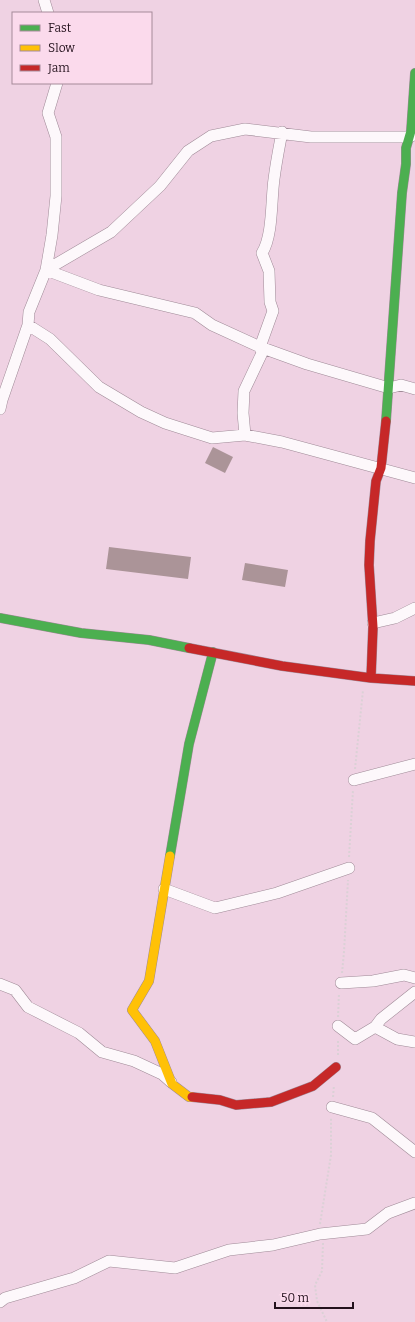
<svg xmlns="http://www.w3.org/2000/svg" width="415" height="1322" font-family="Bitter,serif">
<style>
.building{fill:#ab9498}
.lines{fill:none;stroke-linecap:round;stroke-linejoin:round}
.street-casing{stroke:#9f8a97;stroke-width:12}
.fast-casing{stroke:#9f8a97;stroke-width:10}
.slow-casing{stroke:#9f8a97;stroke-width:10}
.jam-casing{stroke:#9f8a97;stroke-width:10}
.path{stroke:#dbd1d6;stroke-width:2;stroke-dasharray:2 2;stroke-linecap:butt}
.street{stroke:#fdf8fb;stroke-width:11}
.fast{stroke:#4caf50;stroke-width:9}
.slow{stroke:#ffc107;stroke-width:9}
.jam{stroke:#c62828;stroke-width:9}
</style>
<rect width="100%" height="100%" fill="#efd2e3"/>
<!-- building -->
<path class="building" d="M213 447 233 457 225 473 205 463Z
M109 547 191 557 188 579 106 569Z
M245 563 288 570 285 587 242 580Z"/>
<g class="lines">
<defs>
<path id="street" d="M44 0 48 13
M46 270 111 232 160 186 188 151 211 136 245 129 311 137H409L414 135
M46 270 99 290 195 313 212 325 260 347 307 364 389 388 401 385 415 389
M28 325 50 339 99 387 141 412 165 423 212 438 245 435 282 442 415 478
M0 409 2 400 28 325 29 312 46 270 52 235 56 196V137L48 113 57 83
M245 435 243 413 244 391 262 353 260 347 273 311 270 302 269 271 262 253C273 236 271 200 274 179 276 163 279 148 282 132
M373 623 395 618 415 608
M354 780 415 764
M164 889 215 908 277 893 349 868
M341 983 373 981 404 975 415 978
M0 984 15 990 28 1007 79 1033 102 1052 134 1061 162 1074 171 1082
M338 1026 355 1039 375 1027 381 1019 415 992
M375 1027 397 1039 415 1042
M332 1107 372 1118 415 1152
M0 1302 5 1298 74 1278 109 1261 175 1268 229 1250 273 1245 320 1234 367 1229 388 1213 415 1203"/>
<path id="fast" d="M386 421 402 193 406 164V148L411 131 415 73
M0 618 81 633 149 640 189 648
M170 856 189 744 213 652"/>
<path id="slow" d="M170 856 149 981 132 1010 155 1041 172 1084 189 1097H192"/>
<path id="jam" d="M189 648 282 666 371 678 415 681
M371 678 373 627 369 565 370 541 376 481 381 468 386 421
M192 1097 220 1100 236 1105 271 1102 313 1086 336 1067"/>
</defs>
<!-- street casing -->
<use href="#street" class="street-casing"/>
<!-- fast casing -->
<use href="#fast" class="fast-casing"/>
<!-- slow casing -->
<use href="#slow" class="slow-casing"/>
<!-- jam casing -->
<use href="#jam" class="jam-casing"/>
<!-- path -->
<path class="path" d="M355 769 363 690
M349 857 353 790
M342 973 344 952 348 880
M338 1017 339 993
M338 1055V1039
M333 1097 334 1085
M320 1224 331 1155V1117
M323 1243 322 1271 315 1285 317 1301 327 1322"/>
<!-- street -->
<use href="#street" class="street"/>
<!-- fast -->
<use href="#fast" class="fast"/>
<!-- slow -->
<use href="#slow" class="slow"/>
<!-- jam -->
<use href="#jam" class="jam"/>
</g>
<!-- legend -->
<rect x="12" y="12" width="140" height="72" fill="#fbdaec" stroke="#a58a99"/>
<rect x="20" y="25" width="20" height="6" fill="#4caf50" stroke="#a58a99"/>
<text x="48" y="32" font-size="12" fill="#23111c">Fast</text>
<rect x="20" y="45" width="20" height="6" fill="#ffc107" stroke="#a58a99"/>
<text x="48" y="52" font-size="12" fill="#23111c">Slow</text>
<rect x="20" y="65" width="20" height="6" fill="#c62828" stroke="#a58a99"/>
<text x="48" y="72" font-size="12" fill="#23111c">Jam</text>
<!-- scale -->
<path d="M275 1302v6h78v-6" fill="none" stroke="#23111c" stroke-width="2"/>
<text x="281" y="1302" font-size="12" fill="#23111c" stroke="#fbdaec" stroke-width="3" paint-order="stroke">50 m</text>
</svg>
